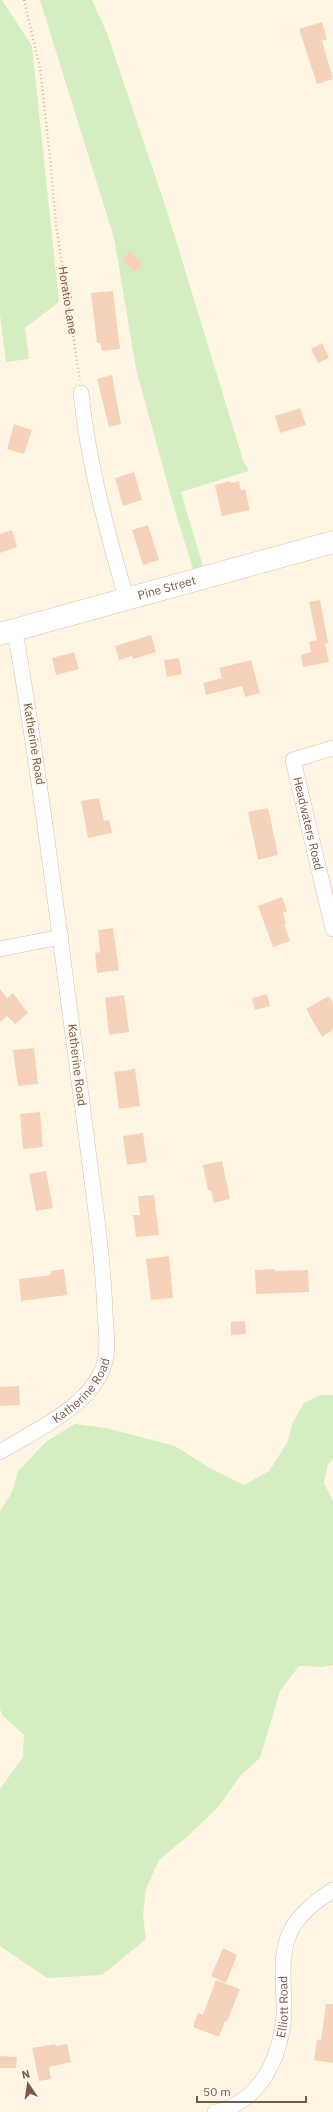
<svg xmlns="http://www.w3.org/2000/svg" width="333" height="2112" font-family="'IBM Plex Sans',sans-serif">
<style>
.green{fill:#d4eec2}
.building{fill:#f7d2ba}
.lines{fill:none;stroke-linecap:round;stroke-linejoin:round}
.street-casing{stroke:#d5beac;stroke-width:16}
.secondary-casing{stroke:#d8bea9;stroke-width:23}
.path{stroke:#ddb59c;stroke-width:2.5;stroke-dasharray:1 3;stroke-linecap:butt}
.street{stroke:#fff;stroke-width:15}
.secondary{stroke:#fff;stroke-width:22}
.labels{text-anchor:middle;stroke-width:3;stroke-linejoin:round;paint-order:stroke}
.street-label{font-size:12px;fill:#7b5947;stroke:#fff8ee}
</style>
<rect width="100%" height="100%" fill="#fff5e5"/>
<!-- green -->
<path class="green" d="M0 0H2L32 46 59 302 25 328 29 359 6 362 0 315Z
M40 0H92L107 33 167 211 243 460 249 471 181 492 203 566 193 569 175 511 136 369 114 238Z
M320 1395H333V1459L328 1464 324 1483 333 1501V1665L323 1667 299 1666 280 1691 260 1758 240 1776 219 1806 188 1836 159 1860 146 1889 143 1915 146 1939 102 1975 47 1978 0 1946V1789L23 1757 24 1735 2 1715 0 1709V1511L12 1492 18 1471 47 1441 75 1424 106 1428 175 1446 208 1467 244 1485 269 1471 287 1443 293 1422 304 1403Z"/>
<!-- building -->
<path class="building" d="M322 22 327 39 322 41 333 79 317 84 299 29Z
M130 251 143 264 135 272 122 259Z
M113 291 120 349 102 351 100 343H97L91 293Z
M322 343 329 358 318 363 311 349Z
M112 375 121 424 109 427 97 379Z
M300 408 306 425 280 433 275 416Z
M14 424 32 430 24 454 7 449Z
M134 472 142 500 123 506 115 478Z
M230 481 231 483 239 481 241 490 245 489 250 510 222 516 215 485Z
M148 525 159 560 143 565 132 530Z
M12 530 17 547 0 553V534Z
M320 600 328 643 325 644 329 662 303 667 301 655 311 652 309 642 317 640 309 602Z
M151 635 156 652 133 659 132 656 119 660 115 646Z
M74 652 79 669 56 675 52 658Z
M179 658 182 674 167 677 164 660Z
M251 660 260 693 245 697 242 686 206 695 203 683 222 678 219 668Z
M99 798 104 821 109 820 112 833 88 838 81 801Z
M268 808 278 855 258 860 248 812Z
M282 897 287 911 283 913 286 923 284 924 290 941 273 947 258 906Z
M113 928 119 970 97 973 95 953 100 952 98 930Z
M0 989 7 998 13 993 28 1013 15 1024 7 1016 0 1022Z
M267 994 270 1006 255 1010 252 998Z
M124 995 129 1032 109 1035 105 998Z
M329 996 333 1004V1030L322 1037 306 1009Z
M34 1048 38 1084 18 1086 13 1050Z
M135 1069 140 1106 119 1109 114 1072Z
M40 1112 43 1147 23 1149 20 1114Z
M143 1133 147 1162 127 1165 123 1136Z
M222 1161 230 1199 214 1203 211 1190H208L203 1165Z
M46 1171 53 1208 36 1211 29 1174Z
M154 1195 159 1235 136 1237 133 1215H140L138 1196Z
M169 1256 173 1298 151 1300 146 1259Z
M64 1269 67 1295 21 1301 19 1279 51 1275V1271Z
M275 1269V1271L308 1270 309 1292 256 1294 255 1270Z
M245 1321 246 1334 231 1335V1322Z
M19 1386 20 1405 0 1406V1387Z
M223 1948 237 1955 226 1983 211 1976Z
M216 1980 240 1989 227 2022 225 2021 219 2037 193 2027 198 2013 203 2015Z
M326 2004H333V2063L314 2060 317 2040H321Z
M55 2044 56 2046 67 2044 71 2062 49 2067 51 2079 39 2081 32 2048Z
M0 2056 17 2057 16 2068H0Z"/>
<g class="lines">
<defs>
<g id="street">
<path d="M81 393C88 463 107 531 126 598"/>
<path id="s2" d="M333 748 293 760 333 929"/>
<path d="M0 949 61 937"/>
<path id="s3" d="M0 1452C35 1430 90 1407 104 1365 109 1349 106 1330 105 1313 103 1253 93 1193 86 1133 64 971 45 809 18 648L14 630"/>
<path id="s4" d="M215 2112C235 2108 250 2097 262 2081 276 2061 282 2039 284 2015 285 1985 277 1952 294 1925 304 1910 318 1900 333 1890"/>
</g>
<g id="secondary">
<path id="s5" d="M0 634 333 542"/>
</g>
</defs>
<!-- street casing -->
<use href="#street" class="street-casing"/>
<!-- secondary casing -->
<use href="#secondary" class="secondary-casing"/>
<!-- path -->
<path class="path" id="s1" d="M24 0 40 68 50 157 56 225 80 380"/>
<!-- street -->
<use href="#street" class="street"/>
<!-- secondary -->
<use href="#secondary" class="secondary"/>
</g>
<g class="labels">
<!-- street labels -->
<g class="street-label">
<text dy="4" stroke="none"><textPath href="#s1" startOffset="304">Horatio Lane</textPath></text>
<text dy="4" stroke="none"><textPath href="#s5" startOffset="173">Pine Street</textPath></text>
<text transform="translate(34 744) rotate(81)" y="4">Katherine Road</text>
<text dy="4" stroke="none"><textPath href="#s2" startOffset="107">Headwaters Road</textPath></text>
<text transform="translate(77 1065) rotate(83)" y="4">Katherine Road</text>
<text dy="4" stroke="none"><textPath href="#s3" startOffset="104">Katherine Road</textPath></text>
<text dy="4" stroke="none"><textPath href="#s4" startOffset="136">Elliott Road</textPath></text>
</g>
</g>
<!-- north arrow -->
<g transform="translate(28 2084) rotate(347)" stroke="#fff8ee" stroke-width="3" paint-order="stroke">
<path d="M0-3L7 15L0 10L-7 15Z" fill="#7b5947"/>
<text y="-6" font-size="11" font-weight="bold" text-anchor="middle" fill="#7b5947">N</text>
</g>
<!-- scale -->
<path d="M197 2096v6h109v-6" fill="none" stroke="#7b5947" stroke-width="2"/>
<text x="203" y="2096" font-size="12" fill="#7b5947" stroke="#fff8ee" stroke-width="3" paint-order="stroke">50 m</text>
</svg>
